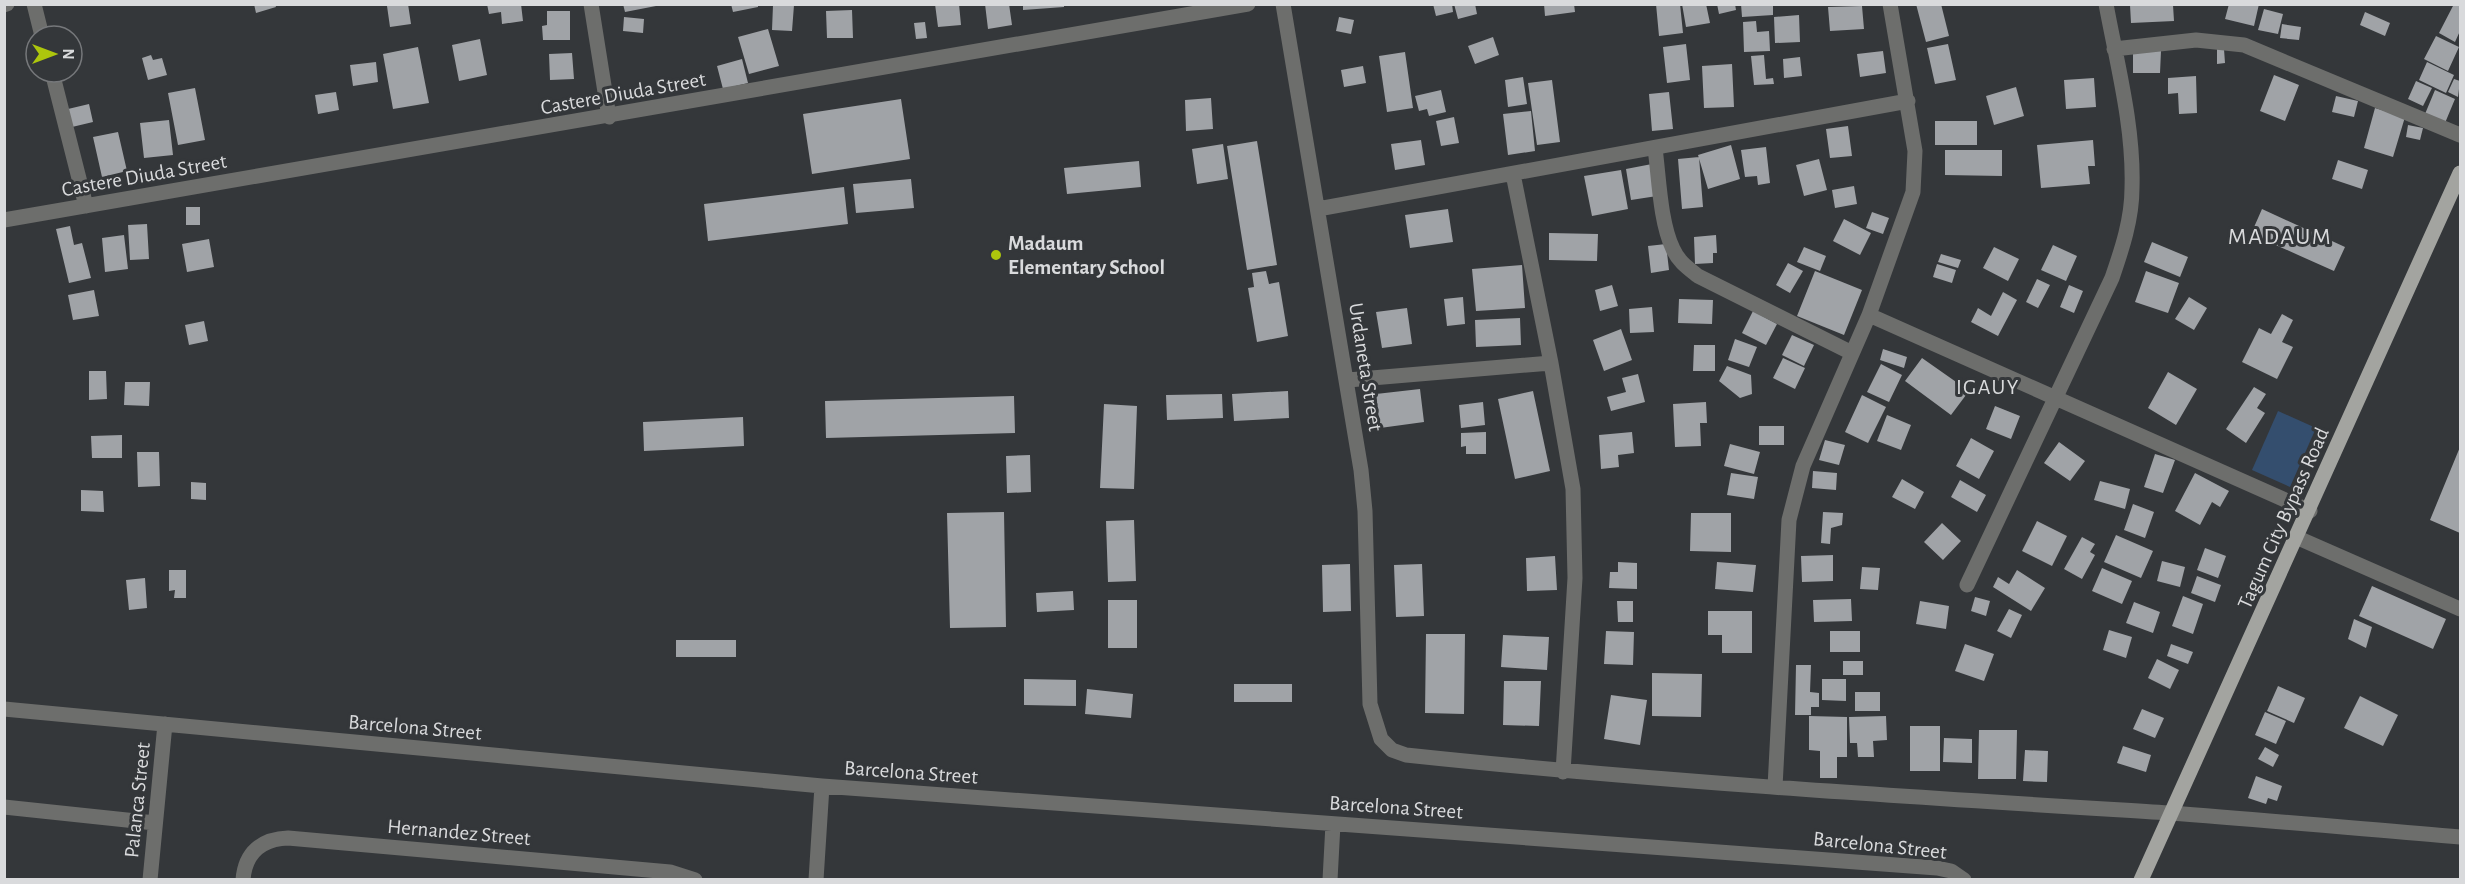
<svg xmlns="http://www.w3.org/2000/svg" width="2465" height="884" font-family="'Alegreya Sans',sans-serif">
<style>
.green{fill:#344e6e}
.building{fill:#a0a3a7}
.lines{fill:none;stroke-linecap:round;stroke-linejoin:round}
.minor{stroke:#6d6e6c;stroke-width:15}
.major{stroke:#a3a4a0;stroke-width:15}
.poi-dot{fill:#adc60d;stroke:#34373a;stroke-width:2}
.labels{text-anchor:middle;stroke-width:6;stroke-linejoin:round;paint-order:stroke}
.street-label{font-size:21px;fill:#d9dadc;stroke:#34373a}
.poi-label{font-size:21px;font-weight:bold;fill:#d9dadc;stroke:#34373a;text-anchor:start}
.neighbourhood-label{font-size:22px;letter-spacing:1.5px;fill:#d9dadc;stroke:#34373a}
.quarter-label{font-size:24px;letter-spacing:1.5px;fill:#d9dadc;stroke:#34373a}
</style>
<rect width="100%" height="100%" fill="#34373a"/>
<!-- green -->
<path class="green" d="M2278 411 2316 428 2290 487 2252 470Z"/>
<!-- building -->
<path class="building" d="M254 4H275L276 7 256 13Z
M408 4 411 24 390 27 387 6Z
M487 4H521L523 21 502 24 501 12 489 14Z
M623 4H656V6L625 12Z
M731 4H758V7L733 12Z
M935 4H959L961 25 938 27Z
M985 4H1009L1012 25 988 29Z
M1433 4H1452L1453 12 1436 16Z
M1454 4H1475L1477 14 1458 19Z
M1544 4H1574L1575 12 1545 16Z
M1656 4H1680L1683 33 1659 36Z
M1682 4H1706L1710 23 1686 27Z
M1717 4H1735L1736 10 1719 14Z
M1741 4H1773V15L1742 17Z
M1916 4H1941L1949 36 1926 42Z
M2229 4H2259L2254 26 2225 19Z
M2454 4H2460V31L2455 42 2439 33Z
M773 5H794L792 31 772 30Z
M1023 5H1064V7L1023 10Z
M2130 5H2173L2174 21 2131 23Z
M1862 6 1864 29 1830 31 1828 7Z
M2264 9 2283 14 2278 34 2258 30Z
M852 10 853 38H827L826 11Z
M547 11H570V40H543L542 26 547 25Z
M2365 12 2390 23 2385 36 2360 25Z
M1799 15 1800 42 1775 43 1774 17Z
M624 17 644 19 643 33 623 31Z
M1339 17 1354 20 1351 34 1336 31Z
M1756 21 1757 32 1769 31 1770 51 1744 52 1743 22Z
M925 22 927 38 916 39 914 23Z
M2282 24 2301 27 2299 40 2280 38Z
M768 29 779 66 749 74 738 37Z
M2436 36 2459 47 2448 71 2424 59Z
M1493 37 1499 55 1475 64 1468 46Z
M480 39 487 75 459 81 452 45Z
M1686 44 1690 80 1667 83 1663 47Z
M1948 44 1956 80 1935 84 1927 48Z
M418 47 429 103 393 109 383 54Z
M2217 49H2224L2225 63 2217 64Z
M1883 51 1886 73 1860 77 1857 54Z
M2133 51H2161L2160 73H2133Z
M1405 52 1413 108 1387 112 1379 56Z
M572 53 574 79 550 80 549 54Z
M151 55 153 60 162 58 167 75 148 80 142 58Z
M1764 55 1766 79 1773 78 1774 84 1754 85 1751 56Z
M1800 57 1802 76 1784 78 1783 59Z
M742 59 748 83 723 89 717 66Z
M376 62 378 82 353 86 350 65Z
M2427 62 2454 75 2446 93 2419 80Z
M1732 64 1734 107 1704 108 1702 66Z
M1363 66 1366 83 1344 87 1341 70Z
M2274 75 2299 85 2285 121 2260 111Z
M2196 76 2197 113 2179 114 2178 93 2168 94V78Z
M1523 77 1527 104 1508 107 1505 80Z
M2094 78 2096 107 2066 109 2064 80Z
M2454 79 2460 81 2458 97 2448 92Z
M1552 80 1560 142 1537 145 1528 83Z
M2416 81 2432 88 2423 106 2408 99Z
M2016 87 2024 116 1994 125 1986 96Z
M195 88 205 140 178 145 168 93Z
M1441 90 1446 112 1429 116 1427 109 1419 111 1415 96Z
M2435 90 2455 99 2445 123 2425 114Z
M336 92 339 110 318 114 315 95Z
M1669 92 1673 129 1652 131 1649 94Z
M2336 96 2358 101 2354 117 2332 112Z
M1211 98 1213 129 1186 131 1185 100Z
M901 99 910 159 812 174 803 114Z
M89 104 93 122 72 127 68 109Z
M2375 108 2405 117 2393 157 2364 148Z
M1531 111 1535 151 1508 155 1503 114Z
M1454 117 1459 143 1441 146 1436 121Z
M169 120 173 155 144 158 140 123Z
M1935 121H1977V145H1935Z
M2408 125 2423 128 2420 140 2406 137Z
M1848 126 1852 156 1830 158 1826 129Z
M118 132 127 171 102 177 93 137Z
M1421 140 1425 165 1395 170 1391 144Z
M2093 140 2095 166H2088L2090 184 2041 188 2037 145Z
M1257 141 1277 265 1247 270 1227 146Z
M1223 144 1228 179 1197 184 1192 149Z
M1731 145 1740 179 1708 189 1698 155Z
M1766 147 1770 183 1758 185 1757 176 1745 177 1741 150Z
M1945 150H2002V176L1945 175Z
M1699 157 1703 207 1682 209 1678 159Z
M1819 159 1827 190 1804 196 1796 165Z
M2338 160 2368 170 2362 189 2332 179Z
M1139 161 1141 187 1067 194 1064 168Z
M1652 164 1657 196 1631 200 1626 169Z
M1621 170 1628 209 1592 216 1584 176Z
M911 179 914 208 856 213 853 184Z
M1854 186 1857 204 1835 208 1832 190Z
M844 187 848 224 708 241 704 204Z
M186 207H200V225H186Z
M1448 209 1453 242 1410 248 1405 215Z
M2262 209 2345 247 2334 271 2251 234Z
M1872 212 1889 218 1883 234 1866 228Z
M1844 219 1871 233 1860 255 1833 241Z
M147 224 149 259 130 260 128 225Z
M70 226 74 245 82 243 91 278 69 283 56 229Z
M1549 233 1598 234 1597 261 1549 260Z
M124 235 128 269 105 272 102 238Z
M1716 235 1717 253H1713V263L1695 264 1694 237Z
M209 239 214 267 187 272 182 244Z
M2152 242 2188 257 2180 277 2144 262Z
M1666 244 1669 270 1651 273 1648 246Z
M2053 245 2077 256 2066 281 2041 270Z
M1804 247 1826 256 1820 271 1797 262Z
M1994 247 2019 259 2008 281 1983 268Z
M1941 254 1961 260 1958 268 1938 262Z
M1788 263 1803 271 1790 293 1776 285Z
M1937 264 1956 270 1952 283 1933 277Z
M1522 265 1525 308 1476 311 1472 269Z
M1266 271 1269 284 1279 282 1288 336 1257 342 1248 288 1254 287 1252 273Z
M1815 271 1862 290 1844 335 1797 316Z
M2146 271 2179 283 2168 313 2135 302Z
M2037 279 2050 285 2038 308 2026 302Z
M1612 285 1618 306 1600 311 1595 290Z
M2069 285 2083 291 2074 313 2060 307Z
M94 290 99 316 73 320 68 295Z
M2003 292 2017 300 1998 336 1971 322 1978 308 1991 316Z
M1463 297 1465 324 1447 326 1444 299Z
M2189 297 2207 308 2194 330 2175 319Z
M1679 299 1713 300 1712 324 1678 323Z
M1652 307 1654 332 1630 333 1629 309Z
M1407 308 1412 344 1382 348 1376 312Z
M1753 311 1777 324 1766 345 1742 333Z
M2282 314 2293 320 2282 342 2293 347 2277 379 2242 362 2259 328 2271 334Z
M1520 318 1521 345 1476 347 1475 320Z
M204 321 208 341 189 345 185 325Z
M1621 329 1632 360 1604 371 1593 340Z
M1792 335 1814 345 1804 366 1782 355Z
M1735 339 1757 347 1749 367 1728 360Z
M1694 345H1715V371H1693Z
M1883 349 1907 357 1904 368 1880 360Z
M1783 358 1805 368 1795 389 1773 378Z
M1922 358 1969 391 1951 415 1905 381Z
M1881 364 1902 375 1889 402 1867 392Z
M1727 366 1751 375 1752 394 1740 398 1719 381Z
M89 371H106L107 399 89 400Z
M2168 372 2197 389 2176 425 2148 408Z
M1638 374 1645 402 1611 411 1607 397 1626 392 1622 378Z
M125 382H150L149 406 124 405Z
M2254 387 2266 394 2257 408 2265 413 2246 443 2226 429Z
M1420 389 1424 422 1380 428 1376 394Z
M1288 391 1289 418 1234 421 1232 394Z
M1533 391 1550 471 1515 479 1498 399Z
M1222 394 1223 418 1167 420 1166 395Z
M1862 395 1886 407 1868 443 1845 432Z
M1014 396 1015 433 826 438 825 401Z
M1483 402 1485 425 1461 428 1459 405Z
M1706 402 1707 423H1700L1701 446 1675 447 1673 404Z
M1104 404 1137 406 1134 489 1100 488Z
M1995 406 2020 416 2011 439 1986 429Z
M1887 415 1911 425 1901 450 1877 441Z
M743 417 744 446 644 451 643 422Z
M1759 426H1784V445H1759Z
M1486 432V454H1466V446L1461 447V433Z
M1632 432 1634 453 1618 455 1619 467 1601 469 1599 435Z
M122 435V458H92L91 436Z
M1971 438 1994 451 1979 479 1956 466Z
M1825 440 1845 445 1839 465 1819 460Z
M2059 442 2085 461 2070 481 2044 463Z
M1730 444 1760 452 1754 474 1724 466Z
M2460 447V533L2430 520Z
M137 452H159L160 486 138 487Z
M2155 454 2175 460 2163 493 2144 487Z
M1030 455 1031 492 1007 493 1006 456Z
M1813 471 1837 473 1836 490 1812 488Z
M1731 473 1758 477 1754 499 1727 495Z
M2195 473 2229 491 2220 507 2212 502 2200 525 2175 511Z
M1902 479 1924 492 1915 509 1892 497Z
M1960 480 1986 495 1977 512 1951 497Z
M2100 481 2130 489 2125 509 2094 500Z
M191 482 206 483V500L191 499Z
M81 490 103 491 104 512 81 511Z
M2133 504 2154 512 2145 538 2124 530Z
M1004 512 1006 627 950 628 947 513Z
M1823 512 1843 513 1842 525 1831 528 1830 544 1821 543Z
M1691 513H1731V552L1690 551Z
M1134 520 1136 581 1108 582 1106 521Z
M2037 521 2067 536 2052 566 2022 551Z
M1942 523 1961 541 1943 560 1924 542Z
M2116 535 2153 551 2141 578 2104 562Z
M2082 537 2095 544 2090 552 2095 555 2082 579 2064 569Z
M2205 548 2226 556 2218 578 2197 570Z
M1833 555V581L1802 582 1801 556Z
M1555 556 1557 590 1527 591 1526 558Z
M2162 561 2185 567 2180 587 2157 581Z
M1618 562 1637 563V589L1609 588 1610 572H1618Z
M1717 562 1756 565 1753 592 1715 589Z
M1350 564 1351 611 1323 612 1322 565Z
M1422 564 1424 616 1396 617 1394 565Z
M1862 567 1880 568 1878 590 1860 589Z
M2102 568 2132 581 2122 604 2092 591Z
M169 570H186V598H174L175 590 169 591Z
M2017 570 2045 588 2031 611 1993 587 1998 577 2009 584Z
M2197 576 2221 585 2215 602 2191 593Z
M145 578 147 608 129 610 126 580Z
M2372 586 2446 619 2433 649 2359 616Z
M1073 591 1074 610 1037 612 1036 593Z
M2183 596 2203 604 2193 634 2172 626Z
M1975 597 1990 601 1986 616 1971 611Z
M1851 599 1852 621 1814 622 1813 600Z
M1108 600H1137V648H1108Z
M1617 601H1633V622H1618Z
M1920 601 1949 606 1946 629 1916 624Z
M2134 602 2160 612 2153 633 2126 623Z
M2009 609 2022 615 2011 638 1997 631Z
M1708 611H1752V653H1722V635H1708Z
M2354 619 2372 627 2366 648 2348 639Z
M2109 630 2132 637 2126 658 2103 650Z
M1606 631 1634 632 1633 665 1604 664Z
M1830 631H1860V652H1830Z
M1426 634H1465L1464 714 1425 713Z
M1503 635 1549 637 1547 670 1501 667Z
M676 640H736V657H676Z
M1965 644 1994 654 1984 681 1955 671Z
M2171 644 2193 652 2188 664 2167 656Z
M2157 659 2179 670 2170 689 2148 678Z
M1843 661H1863V675H1843Z
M1796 665H1811L1810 692 1819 693V707H1811V715H1795Z
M1652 673 1702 674 1701 717 1652 716Z
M1024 679 1076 680V706L1024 705Z
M1822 679H1846V701L1822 700Z
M1504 681H1541L1539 726 1503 725Z
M1234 684H1292V702H1234Z
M2278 686 2305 698 2294 723 2267 711Z
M1087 689 1133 694 1131 718 1085 714Z
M1855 692H1880V711H1855Z
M1611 695 1647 700 1640 745 1604 739Z
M2360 696 2398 715 2383 746 2344 728Z
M2142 709 2164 718 2155 738 2133 729Z
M2265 712 2286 721 2276 744 2255 735Z
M1809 716 1847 717V757H1837V778H1820V751L1809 750Z
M1886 716 1887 740 1873 741 1874 757H1858L1857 743H1850L1849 717Z
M1910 726H1940V771H1910Z
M1979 730H2017L2016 779H1978Z
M1944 738 1972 739V763L1943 762Z
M2123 746 2151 755 2146 772 2117 763Z
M2265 747 2279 755 2273 767 2258 759Z
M2025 750 2048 751 2047 782 2023 781Z
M2256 776 2282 786 2277 801 2268 798 2266 804 2248 798Z"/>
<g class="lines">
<!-- minor -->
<path class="minor" d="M34 4 42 36
M591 4 609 117
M1283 4 1361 470 1365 511 1370 704 1381 739 1392 750 1406 755C1660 782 1914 797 2169 813 2266 820 2363 829 2460 837
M4 5 7 4
M2114 49 2196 40 2244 45 2460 135
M52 72 86 206
M1655 148C1659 178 1660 222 1673 249 1678 261 1688 268 1698 276L1852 353
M1513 174 1551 363 1573 489 1575 578 1563 772
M1318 209 1908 101
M4 220 1248 4
M1869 315 2310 511
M1348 380 1551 363
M2298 538 2460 609
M1967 585 2112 278C2122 249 2132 219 2132 188 2134 127 2117 64 2106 4
M4 709 822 786 1937 868 1951 871 1964 880
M1775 787 1789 520 1803 466 1869 315 1913 192 1915 151 1890 4
M4 807 155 823
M150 880 165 724
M243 880C245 852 262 839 288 838L670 872 695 880
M816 880 822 786
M1330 880 1333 824"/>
<!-- major -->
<path class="major" d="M2141 880 2460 173"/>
</g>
<!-- markers -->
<circle class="poi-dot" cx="996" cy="255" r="6"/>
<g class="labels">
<!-- street labels -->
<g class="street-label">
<text transform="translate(623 93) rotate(-10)" y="7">Castere Diuda Street</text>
<text transform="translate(144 175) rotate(-10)" y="7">Castere Diuda Street</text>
<text transform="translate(1366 367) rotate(81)" y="7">Urdaneta Street</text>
<text transform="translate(2283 518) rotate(-66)" y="7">Tagum City Bypass Road</text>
<text transform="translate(415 727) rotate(5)" y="7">Barcelona Street</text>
<text transform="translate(911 772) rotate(4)" y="7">Barcelona Street</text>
<text transform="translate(137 800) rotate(-84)" y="7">Palanca Street</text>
<text transform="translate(1396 807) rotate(4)" y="7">Barcelona Street</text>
<text transform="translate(459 832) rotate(5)" y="7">Hernandez Street</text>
<text transform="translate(1880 845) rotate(6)" y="7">Barcelona Street</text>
</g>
<!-- poi labels -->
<g class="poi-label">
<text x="1008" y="250">Madaum<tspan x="1008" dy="24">Elementary School</tspan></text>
</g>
<!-- neighbourhood labels -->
<g class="neighbourhood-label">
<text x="1988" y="394">IGAUY</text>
</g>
<!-- quarter labels -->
<g class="quarter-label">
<text x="2280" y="244">MADAUM</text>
</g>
</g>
<!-- border -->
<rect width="2465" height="884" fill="none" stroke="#d9dadc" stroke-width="12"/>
<!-- north arrow -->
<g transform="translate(54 54) rotate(90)"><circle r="28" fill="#34373a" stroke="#76787b" stroke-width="1.5"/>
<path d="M0-4.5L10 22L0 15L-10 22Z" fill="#adc60d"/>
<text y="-9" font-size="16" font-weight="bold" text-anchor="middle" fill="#d9dadc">N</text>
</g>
</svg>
